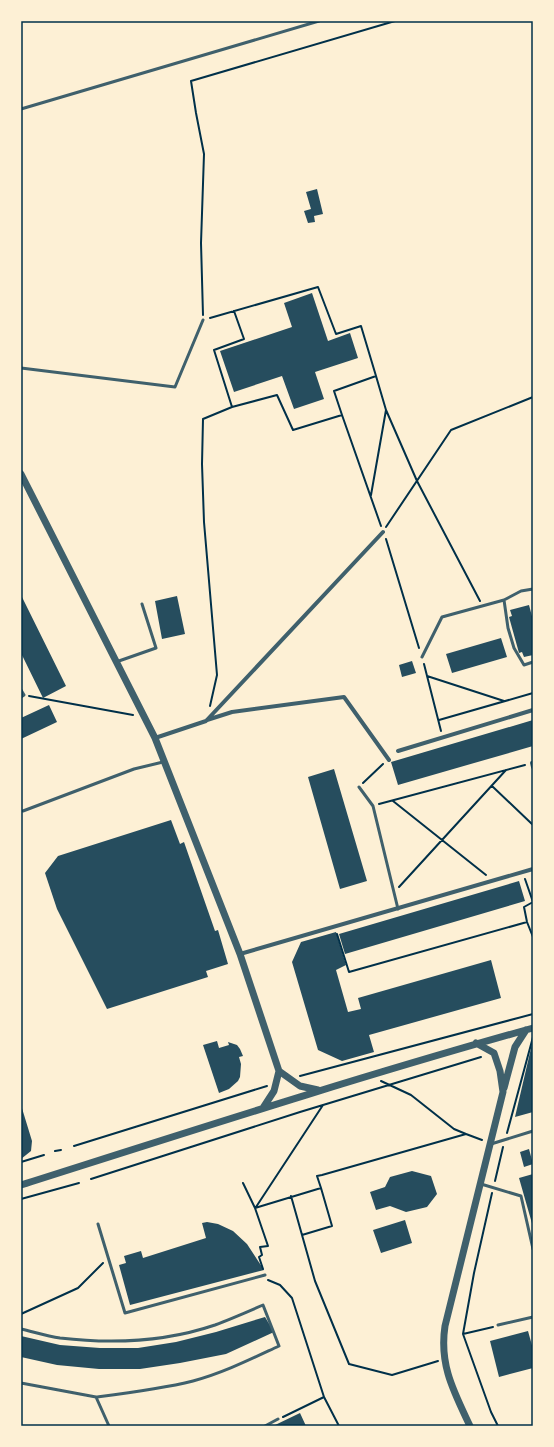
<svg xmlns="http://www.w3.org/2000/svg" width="554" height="1447" font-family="Inter,sans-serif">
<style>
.building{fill:#264d5e}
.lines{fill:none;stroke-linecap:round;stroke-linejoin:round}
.path{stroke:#003049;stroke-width:2}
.service{stroke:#3f606c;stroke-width:3}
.minor{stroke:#3f606c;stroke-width:4}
.tertiary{stroke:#3f606c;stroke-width:7}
.neatline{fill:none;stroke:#003049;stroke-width:1.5}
</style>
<rect width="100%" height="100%" fill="#fdf0d5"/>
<!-- building -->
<path class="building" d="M317 189 323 214 314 216 315 222 308 223 304 211 311 209 306 192Z
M312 293 328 341 350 333 358 358 315 372 324 399 294 409 282 376 234 392 220 351 292 327 284 303Z
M21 595 66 686 43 698 21 653Z
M177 596 185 634 162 639 155 601Z
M529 605 533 620V655L524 657 522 652 519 653 509 617 512 616 510 610Z
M501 638 507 657 452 673 446 654Z
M412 661 416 673 402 677 399 665Z
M49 705 57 722 21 739V718Z
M533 720V746L398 785 391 762Z
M334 769 367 881 340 889 308 777Z
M171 820 180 844 184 842 215 931 218 930 228 964 206 971 208 977 107 1009 57 909 45 873 58 856Z
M519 881 525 901 345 954 339 934Z
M336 932 346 965 336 970 348 1012 361 1009 358 998 491 960 501 998 369 1035 374 1052 342 1061 318 1050 292 962 301 942Z
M217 1041 219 1048 229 1045 228 1042 237 1045 240 1049 243 1056 239 1057 241 1064 240 1077 238 1081 229 1089 219 1093 203 1045Z
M532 1044 533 1112 515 1117Z
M21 1105 32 1141 31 1151 21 1159Z
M529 1149 533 1164 524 1167 520 1152Z
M412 1171 431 1176 437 1194 427 1207 406 1212 390 1206 376 1210 370 1192 385 1187 390 1177Z
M533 1174V1227L519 1178Z
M405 1220 412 1243 381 1253 373 1230Z
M207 1222 218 1224 233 1231 247 1244 264 1270 130 1305 119 1265 126 1263 124 1256 141 1251 143 1258 206 1238 202 1223Z
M265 1317 274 1332 226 1354 180 1363 140 1369H99L57 1365 21 1357V1336L60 1345 100 1348H138L176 1342 216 1332Z
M528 1331 533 1349V1368L499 1377 490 1341Z
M300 1413 306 1426H273Z"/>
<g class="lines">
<!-- path -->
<path class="path" d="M203 315 201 243 204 154 196 113 191 81 395 21
M210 318 318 287 336 334 361 326 376 376 334 391 342 415 293 430 277 395 232 407 214 350 244 339 234 311
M386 410 417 481 480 601
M342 415 381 526
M371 495 386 410 376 376
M386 527 451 430 533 397
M386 539 419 648
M424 664 441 731
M427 676 504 701
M29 696 133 715
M210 706 217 675 204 522 202 464 203 419 232 407
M439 720 533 693
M363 783 383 764
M492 786 533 825
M393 801 486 875
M379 804 525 765
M525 879 533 902 524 907 527 922 533 937
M399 887 506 770
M337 934 349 972 527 922
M300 1076 533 1014
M381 1081 411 1095 454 1129 466 1134
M507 1133 533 1037
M74 1146 267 1086
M55 1151 61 1150
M21 1162 44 1155
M91 1179 300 1112 481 1057
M495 1181 503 1147
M243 1183 255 1208 268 1246 260 1247 262 1255 259 1257 263 1269
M321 1188 317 1176 322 1175 466 1134 482 1140
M492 1193 474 1273 463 1334 491 1412 498 1426
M291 1196 315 1281 349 1364 392 1375 438 1361
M21 1199 79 1183
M256 1207 323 1105
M255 1208 321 1188 332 1226 302 1235
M268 1280 280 1285 292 1298 324 1397 339 1426
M21 1314 78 1288 103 1263
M463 1334 493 1327
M283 1417 324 1397"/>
<!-- service -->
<path class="service" d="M21 109 319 21
M21 368 175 387 203 320
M533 589 521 591 504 600 508 628 514 648 524 665 533 662
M422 657 442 617 504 600
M116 662 156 648 142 604
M21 690 24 695 21 697
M359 787 373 806 398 909
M23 811 134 769 163 762
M491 1144 533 1131
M481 1184 521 1196 533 1249
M98 1224 125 1313 265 1275
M498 1325 533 1317
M21 1329C34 1332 47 1336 60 1338 111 1344 165 1342 215 1325 231 1319 247 1312 263 1305L279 1346C251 1359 223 1373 193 1381 161 1389 128 1393 96 1397
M21 1383 96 1397 109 1426
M265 1426 278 1419"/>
<!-- minor -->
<path class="minor" d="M207 720 232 712 344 697 389 760
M155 738 206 721 383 532
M398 751 533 710
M532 763 533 767
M240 954 533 869"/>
<!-- tertiary -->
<path class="tertiary" d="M21 474 155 738 240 954 279 1071 274 1091 263 1108
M279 1071 300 1086 318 1090
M504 1088 515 1047 526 1030
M21 1185C191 1131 361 1076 533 1028
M470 1426C454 1392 439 1365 445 1326L503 1092 500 1071 494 1053 476 1043"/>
</g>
<!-- border -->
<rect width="554" height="1447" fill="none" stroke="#fdf0d5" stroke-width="44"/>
<rect x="22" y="22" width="510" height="1403" class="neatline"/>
</svg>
